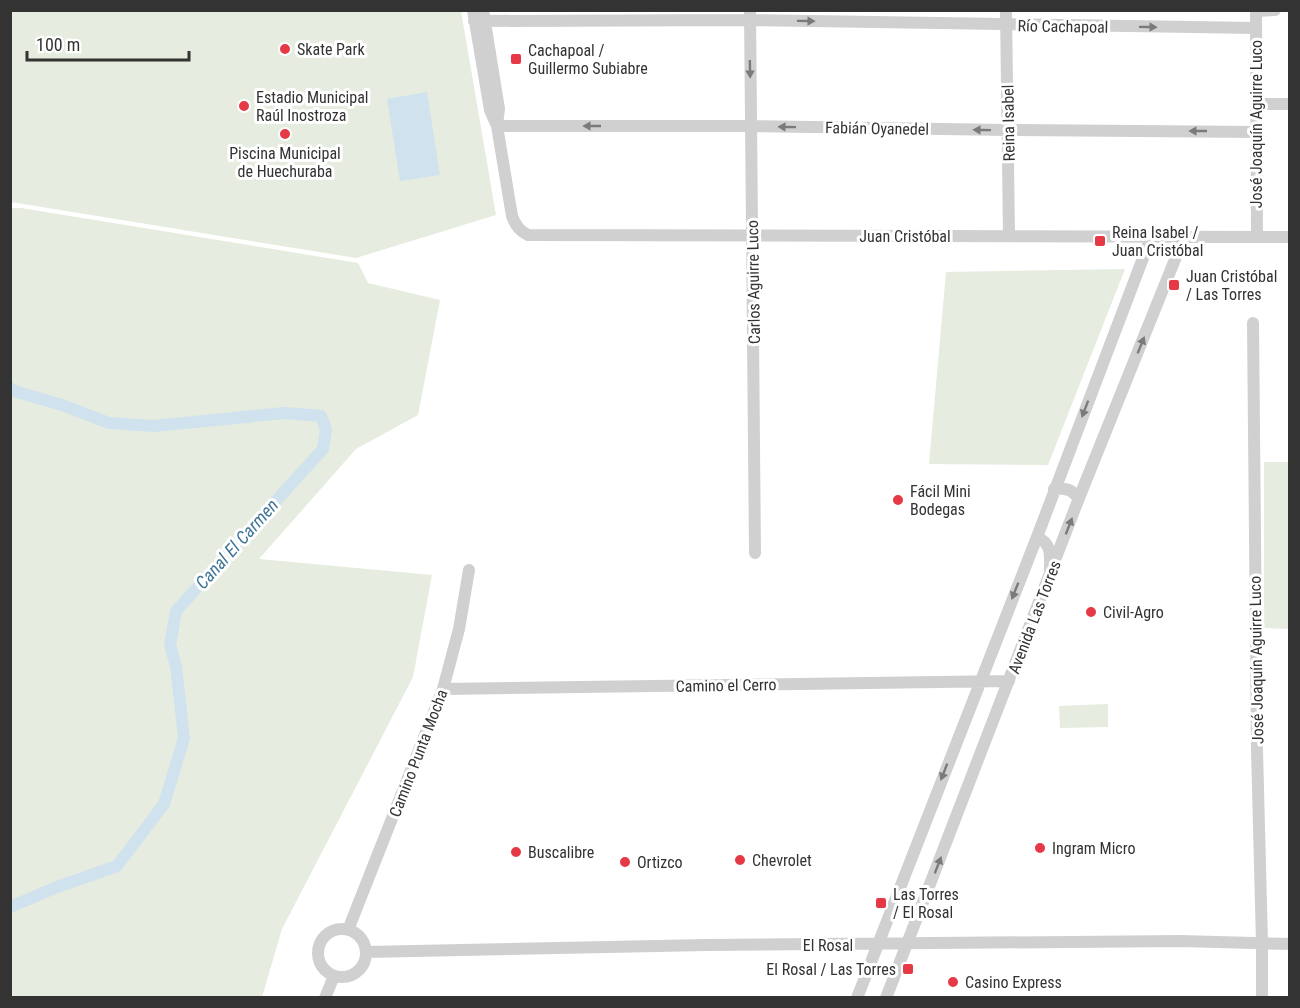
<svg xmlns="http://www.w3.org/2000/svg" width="1300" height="1008" font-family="'Roboto Condensed',sans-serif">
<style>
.green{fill:#e6ecdf}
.water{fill:#cfe2ee}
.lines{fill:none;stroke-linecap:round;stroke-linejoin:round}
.canal{stroke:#cfe2ee;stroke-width:12}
.minor{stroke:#d0d0d0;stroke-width:12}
.oneway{fill:#7a7a7a}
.poi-dot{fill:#e63946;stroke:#fff;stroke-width:2}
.labels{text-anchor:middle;stroke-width:6;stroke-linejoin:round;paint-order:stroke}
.street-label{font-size:16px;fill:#333;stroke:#fff}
.poi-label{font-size:16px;fill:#333;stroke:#fff;text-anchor:start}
.water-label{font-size:18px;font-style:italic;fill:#3f7597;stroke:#fff}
</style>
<rect width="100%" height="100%" fill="#fff"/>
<!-- green -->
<path class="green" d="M10 11H461L496 215 356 258 11 202Z
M11 208H21L358 263 368 283 440 300 418 415 356 449 259 559 432 575 413 677 282 929 262 997H11Z
M1125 269 1048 465 929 464 946 272Z
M1264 462H1289V629L1264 628Z
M1108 704V727L1060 728 1059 706Z"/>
<!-- water -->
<path class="water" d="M427 92 440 175 400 181 387 99Z"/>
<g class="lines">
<!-- canal -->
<path class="canal" d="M10 388 17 392 62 405 109 423 154 426 285 413 321 416 326 429 323 449 176 611 170 645 176 666 184 738 164 804 117 866 57 887 10 907"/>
<!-- minor -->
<path class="minor" d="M473 10 490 110 497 126 512 216C515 225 519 231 528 235L1290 237
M483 10 499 109 497 125
M750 10 755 553
M1006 10 1009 236
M1256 10 1257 237
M1256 11 1275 10
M474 21 750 20 1256 28
M1256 104H1290
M497 126H751L1008 130 1257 132
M1253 323 1257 750 1262 943V998
M1054 489C1067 488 1070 489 1079 498
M1037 537C1052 544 1050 554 1050 570
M443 689 1009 681
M318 953a24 24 0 1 1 48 0a24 24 0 1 1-48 0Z
M348 930 443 689 459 629 469 570
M366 952 707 945 1180 941 1290 944
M325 998 334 976
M857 998 1037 537 1151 237
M886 998 1079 498 1184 237"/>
</g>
<!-- one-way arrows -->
<defs><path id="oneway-solid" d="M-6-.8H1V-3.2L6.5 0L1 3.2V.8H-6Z" transform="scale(1.5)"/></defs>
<g class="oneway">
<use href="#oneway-solid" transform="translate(806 21) rotate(1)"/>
<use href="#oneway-solid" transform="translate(1148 27) rotate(1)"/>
<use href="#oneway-solid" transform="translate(750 69) rotate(89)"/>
<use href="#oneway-solid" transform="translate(592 126) rotate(180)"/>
<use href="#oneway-solid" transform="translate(787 127) rotate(-179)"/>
<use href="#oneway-solid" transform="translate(982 130) rotate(-179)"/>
<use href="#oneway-solid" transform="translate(1198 131) rotate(-180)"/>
<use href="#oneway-solid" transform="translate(1141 345) rotate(-68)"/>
<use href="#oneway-solid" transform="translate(1085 409) rotate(111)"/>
<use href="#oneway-solid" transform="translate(1069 526) rotate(-69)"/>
<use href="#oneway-solid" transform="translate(1015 591) rotate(112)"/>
<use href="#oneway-solid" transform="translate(944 772) rotate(111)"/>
<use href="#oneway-solid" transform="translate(938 865) rotate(-69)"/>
</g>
<!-- markers -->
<g class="poi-dot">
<circle cx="285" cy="49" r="6"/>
<rect x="510" y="53" width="12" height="12" rx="3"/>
<circle cx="244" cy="106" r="6"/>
<circle cx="285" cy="134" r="6"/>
<rect x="1094" y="235" width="12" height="12" rx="3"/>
<rect x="1168" y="279" width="12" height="12" rx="3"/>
<circle cx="898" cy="500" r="6"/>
<circle cx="1091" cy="612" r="6"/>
<circle cx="1040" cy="848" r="6"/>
<circle cx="516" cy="852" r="6"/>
<circle cx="740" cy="860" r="6"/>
<circle cx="625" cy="862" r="6"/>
<rect x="875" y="897" width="12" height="12" rx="3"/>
<rect x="902" y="963" width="12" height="12" rx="3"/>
<circle cx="953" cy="982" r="6"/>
</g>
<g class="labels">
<!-- street labels -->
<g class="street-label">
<text transform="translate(1063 26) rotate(1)" y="6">Río Cachapoal</text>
<text transform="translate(1008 123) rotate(-91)" y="6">Reina Isabel</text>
<text transform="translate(1256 124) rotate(-90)" y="6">José Joaquín Aguirre Luco</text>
<text transform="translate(877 128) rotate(1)" y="6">Fabián Oyanedel</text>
<text x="905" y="242">Juan Cristóbal</text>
<text transform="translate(753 282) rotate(-91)" y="6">Carlos Aguirre Luco</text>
<text transform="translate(1034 617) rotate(-69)" y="6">Avenida Las Torres</text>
<text transform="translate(1256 660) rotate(-91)" y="6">José Joaquín Aguirre Luco</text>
<text transform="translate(726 685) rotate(-1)" y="6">Camino el Cerro</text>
<text transform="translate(418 753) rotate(-69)" y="6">Camino Punta Mocha</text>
<text x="828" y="951">El Rosal</text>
</g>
<!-- poi labels -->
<g class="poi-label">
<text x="297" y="55">Skate Park</text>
<text x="528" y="56">Cachapoal /<tspan x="528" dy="18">Guillermo Subiabre</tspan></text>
<text x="256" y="103">Estadio Municipal<tspan x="256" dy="18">Raúl Inostroza</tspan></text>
<text x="285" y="159" text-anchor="middle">Piscina Municipal<tspan x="285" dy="18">de Huechuraba</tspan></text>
<text x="1112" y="238">Reina Isabel /<tspan x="1112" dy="18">Juan Cristóbal</tspan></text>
<text x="1186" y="282">Juan Cristóbal<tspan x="1186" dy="18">/ Las Torres</tspan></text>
<text x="910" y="497">Fácil Mini<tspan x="910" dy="18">Bodegas</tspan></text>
<text x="1103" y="618">Civil-Agro</text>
<text x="1052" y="854">Ingram Micro</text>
<text x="528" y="858">Buscalibre</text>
<text x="752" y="866">Chevrolet</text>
<text x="637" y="868">Ortizco</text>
<text x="893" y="900">Las Torres<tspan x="893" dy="18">/ El Rosal</tspan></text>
<text x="896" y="975" text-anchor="end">El Rosal / Las Torres</text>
<text x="965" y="988">Casino Express</text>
</g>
<!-- water labels -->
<g class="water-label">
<text transform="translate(237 544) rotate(-48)" y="6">Canal El Carmen</text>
</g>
</g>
<!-- border -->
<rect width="1300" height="1008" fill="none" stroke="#333333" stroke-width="24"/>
<!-- scale -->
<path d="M27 51v9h162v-9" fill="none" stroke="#333333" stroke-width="3"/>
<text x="36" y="51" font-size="18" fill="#333333" stroke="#ffffff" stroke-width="4.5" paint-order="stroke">100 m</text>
</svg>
